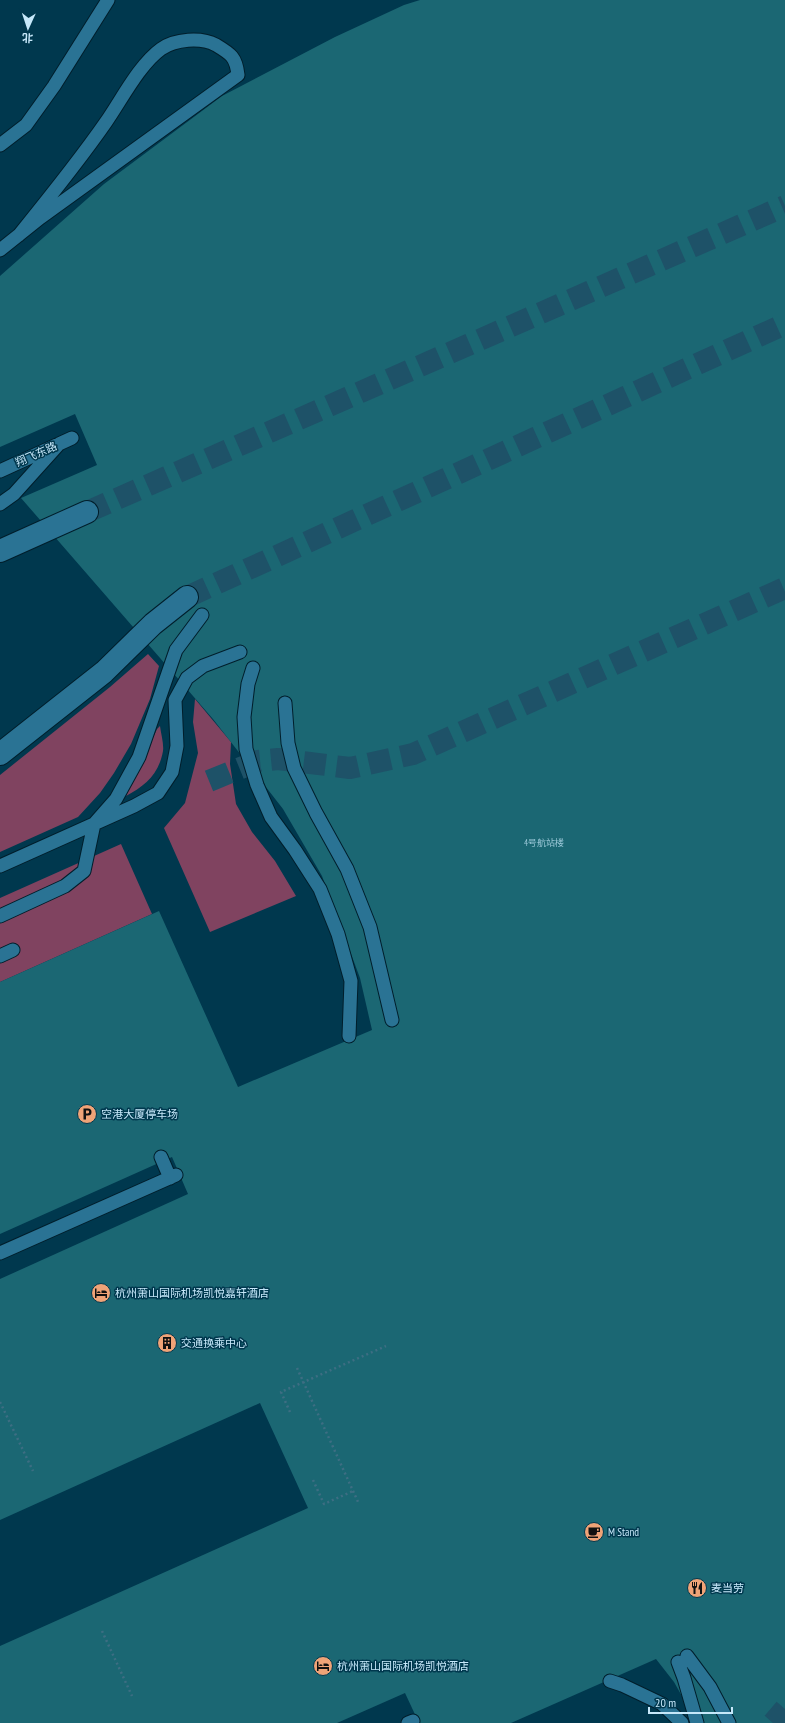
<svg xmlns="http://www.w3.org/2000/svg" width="785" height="1723" font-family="'PT Sans Narrow','Noto Sans SC',sans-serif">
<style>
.green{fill:#804360}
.building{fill:#1b6773}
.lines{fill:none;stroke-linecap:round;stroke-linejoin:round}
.minor-tunnel{stroke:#1e5268;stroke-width:22;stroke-dasharray:22 11;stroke-linecap:butt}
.secondary-tunnel{stroke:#1e5268;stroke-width:22;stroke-dasharray:22 11;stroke-linecap:butt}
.service-casing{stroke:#001e2b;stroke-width:15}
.minor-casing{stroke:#001e2b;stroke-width:24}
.secondary-casing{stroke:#001e2b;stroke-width:24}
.path{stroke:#3d6e83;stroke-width:2.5;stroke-dasharray:2 3;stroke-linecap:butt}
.service{stroke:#2a7394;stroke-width:13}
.minor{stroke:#2a7394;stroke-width:22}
.secondary{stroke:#2a7394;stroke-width:22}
.labels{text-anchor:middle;stroke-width:3;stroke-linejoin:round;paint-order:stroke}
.number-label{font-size:9px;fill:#9bc8d8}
.street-label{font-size:11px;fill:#c6e8fa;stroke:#00384e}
.poi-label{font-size:11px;fill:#c6e8fa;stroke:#00384e;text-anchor:start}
</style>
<rect width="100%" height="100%" fill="#00384e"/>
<!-- green -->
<path class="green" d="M148 654 159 666 150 699 131 744 114 773 100 793 78 817 0 852V775L110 687Z
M195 699 231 742 230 764 236 804 252 832 275 861 296 896 210 932 164 828 185 803 198 753 193 722Z
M160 726C161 734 164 744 163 751 159 774 145 786 126 796L157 729Z
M121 844 152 914 0 982V898Z"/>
<!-- building -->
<path class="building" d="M420 0H785V1723H697L674 1682 656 1659 511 1723H419L405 1693 337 1723H0V1646L308 1508 260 1403 0 1520V1279L188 1194 172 1157 0 1234V982L159 911 238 1087 372 1030 360 978 322 876 283 809 213 719 21 498 97 465 75 414 0 447V276L104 184 222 96 335 37 404 5Z"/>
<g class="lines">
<!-- minor-tunnel -->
<path class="minor-tunnel" d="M187 597 785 324
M209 781 258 761 278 759 350 768 413 754 785 588
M773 1723 785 1709"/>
<!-- secondary-tunnel -->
<path class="secondary-tunnel" d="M87 512 785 206"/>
<defs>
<path id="service" d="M0 145 26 125 54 86 108 0
M0 250 40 218 238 75C236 57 231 54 216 45 201 37 175 39 161 49 139 65 122 99 106 122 79 161 49 198 19 235
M0 471 72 438
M0 504 14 494 59 444
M253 668 248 684 244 717 246 749 257 785 271 817 295 850 320 889 338 934 351 981 349 1036
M285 703 288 743 294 768 316 813 347 869 370 927 392 1020
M0 866 134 806 158 793 172 772 177 746 175 700 187 678 203 666 240 652
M0 916 65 886 84 871 94 824 116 799 139 757 176 650 202 615
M0 956 13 950
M161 1157 170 1178
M0 1253 176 1175
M687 1656 710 1687 729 1723
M678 1662 684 1678 697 1723
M610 1681 622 1685 662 1704 682 1723
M408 1723 413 1721"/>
<path id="minor" d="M0 754 104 672 153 624 187 597"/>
<path id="secondary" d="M0 551 87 512"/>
</defs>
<!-- service casing -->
<use href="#service" class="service-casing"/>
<!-- minor casing -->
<use href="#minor" class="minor-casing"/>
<!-- secondary casing -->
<use href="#secondary" class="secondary-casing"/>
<!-- path -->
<path class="path" d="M297 1368 359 1504
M0 1402 33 1471
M290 1412 281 1392 386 1346
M313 1480 324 1504 353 1491
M102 1631 132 1696"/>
<!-- service -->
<use href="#service" class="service"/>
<!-- minor -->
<use href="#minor" class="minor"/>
<!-- secondary -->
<use href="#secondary" class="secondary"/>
</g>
<!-- icons -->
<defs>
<symbol id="parking-disc" viewBox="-11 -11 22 22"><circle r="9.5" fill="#efa377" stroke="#00384e"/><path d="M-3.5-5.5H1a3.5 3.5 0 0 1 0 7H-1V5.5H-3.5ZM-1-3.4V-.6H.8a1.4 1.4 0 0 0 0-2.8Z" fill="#111"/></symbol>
<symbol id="hotel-disc" viewBox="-11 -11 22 22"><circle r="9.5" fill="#efa377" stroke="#00384e"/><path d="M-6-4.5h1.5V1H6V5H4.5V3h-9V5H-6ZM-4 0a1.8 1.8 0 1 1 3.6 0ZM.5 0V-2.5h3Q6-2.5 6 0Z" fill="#111"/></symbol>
<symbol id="building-disc" viewBox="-11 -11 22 22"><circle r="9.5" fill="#efa377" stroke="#00384e"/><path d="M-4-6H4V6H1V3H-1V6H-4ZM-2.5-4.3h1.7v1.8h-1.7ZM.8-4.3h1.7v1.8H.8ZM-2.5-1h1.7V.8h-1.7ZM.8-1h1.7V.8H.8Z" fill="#111"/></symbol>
<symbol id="cafe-disc" viewBox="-11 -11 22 22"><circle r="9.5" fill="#efa377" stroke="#00384e"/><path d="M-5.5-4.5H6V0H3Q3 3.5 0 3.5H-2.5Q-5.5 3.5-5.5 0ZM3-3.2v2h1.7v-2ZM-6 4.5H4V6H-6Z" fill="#111"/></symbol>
<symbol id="restaurant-disc" viewBox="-11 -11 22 22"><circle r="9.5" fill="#efa377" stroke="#00384e"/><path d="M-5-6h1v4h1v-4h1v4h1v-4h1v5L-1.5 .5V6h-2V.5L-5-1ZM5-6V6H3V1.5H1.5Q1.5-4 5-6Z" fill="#111"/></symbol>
</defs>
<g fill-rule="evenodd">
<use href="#parking-disc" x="76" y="1103" width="22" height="22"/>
<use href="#hotel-disc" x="90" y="1282" width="22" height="22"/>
<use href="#building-disc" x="156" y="1332" width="22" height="22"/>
<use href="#cafe-disc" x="583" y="1521" width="22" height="22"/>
<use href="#restaurant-disc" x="686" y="1577" width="22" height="22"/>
<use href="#hotel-disc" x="312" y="1655" width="22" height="22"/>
</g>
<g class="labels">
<!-- number labels -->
<g class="number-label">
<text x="544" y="846">4号航站楼</text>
</g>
<!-- street labels -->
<g class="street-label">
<text transform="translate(36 454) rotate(-24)" y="4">翔飞东路</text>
</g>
<!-- poi labels -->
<g class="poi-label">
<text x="101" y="1118">空港大厦停车场</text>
<text x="115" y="1297">杭州萧山国际机场凯悦嘉轩酒店</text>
<text x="181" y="1347">交通换乘中心</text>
<text x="608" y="1536">M Stand</text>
<text x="711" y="1592">麦当劳</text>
<text x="337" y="1670">杭州萧山国际机场凯悦酒店</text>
</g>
</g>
<!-- north arrow -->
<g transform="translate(28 28) rotate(183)" stroke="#00384e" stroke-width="3" paint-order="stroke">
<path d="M0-3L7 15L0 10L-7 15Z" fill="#c6e8fa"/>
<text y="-6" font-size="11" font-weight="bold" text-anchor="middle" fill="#c6e8fa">北</text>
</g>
<!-- scale -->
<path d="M649 1707v6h83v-6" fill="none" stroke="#c6e8fa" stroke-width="2"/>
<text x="655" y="1707" font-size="12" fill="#c6e8fa" stroke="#00384e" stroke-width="3" paint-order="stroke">20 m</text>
</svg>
